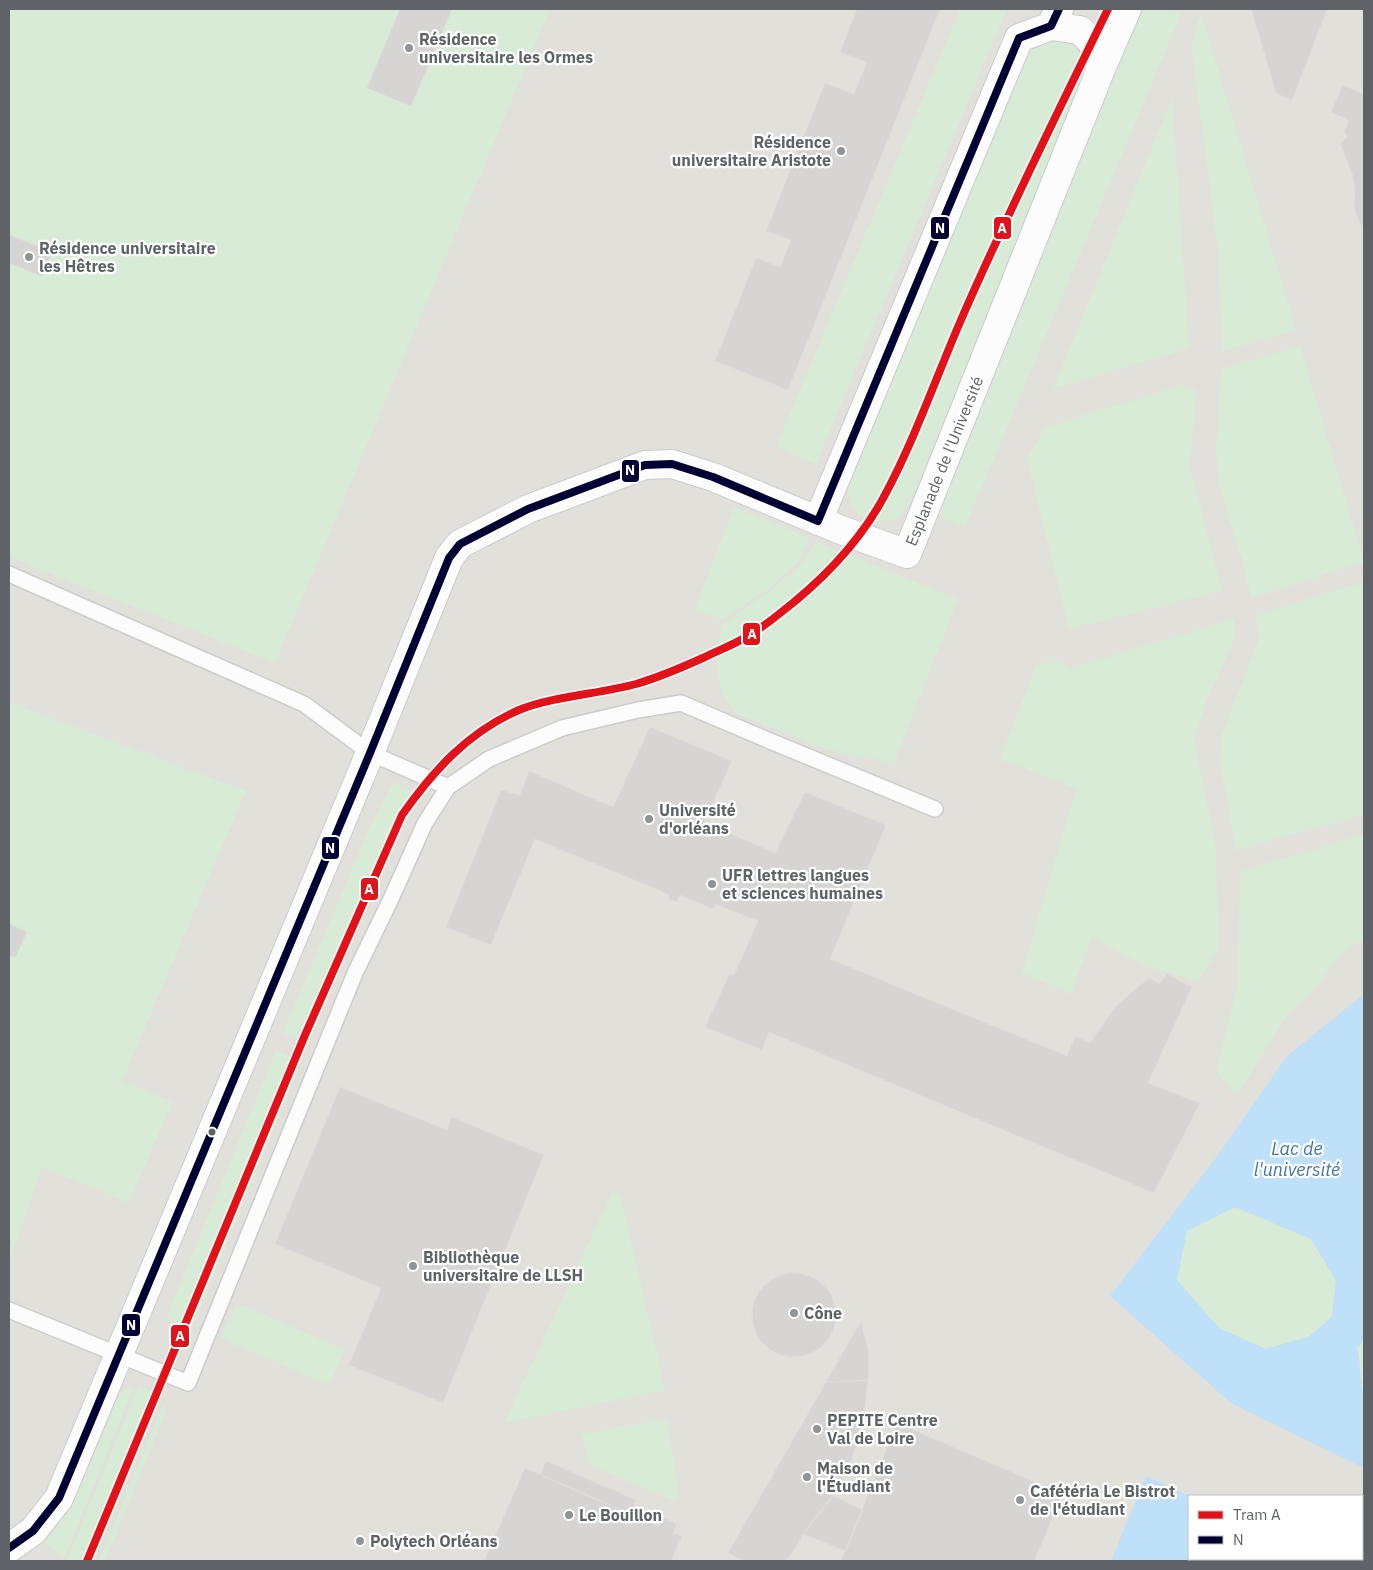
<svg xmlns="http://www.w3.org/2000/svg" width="1373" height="1570" font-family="'IBM Plex Sans',sans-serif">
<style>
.education{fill:#e2e0da;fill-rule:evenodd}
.green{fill:#d8ebd6}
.water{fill:#bfe0f9;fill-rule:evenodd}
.building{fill:#d6d5d3;stroke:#deddd9}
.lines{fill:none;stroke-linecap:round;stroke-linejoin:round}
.service-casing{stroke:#cbcccc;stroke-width:18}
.minor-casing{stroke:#cbcccc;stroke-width:30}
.service{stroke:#fdfcfc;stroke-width:15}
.minor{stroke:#fdfcfc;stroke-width:28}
.bus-1-casing{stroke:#fff;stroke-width:11}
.bus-1{stroke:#003;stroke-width:8}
.tram-1-casing{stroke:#fff;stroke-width:11}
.tram-1{stroke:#e2121a;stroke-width:8}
.poi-dot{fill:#919496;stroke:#fff;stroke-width:2}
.bus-dot{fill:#5f6368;stroke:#fff;stroke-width:2}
.labels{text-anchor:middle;stroke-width:4.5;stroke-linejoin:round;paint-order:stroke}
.poi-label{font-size:16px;font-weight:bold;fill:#5f6368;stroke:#fff;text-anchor:start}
.street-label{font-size:16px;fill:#5f6368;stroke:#fff}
.water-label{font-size:18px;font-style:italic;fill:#4174aa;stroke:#fff}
.line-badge{stroke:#fff;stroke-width:2}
.badge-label{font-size:14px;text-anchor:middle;font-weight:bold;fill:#fff}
</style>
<rect width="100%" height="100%" fill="#efeeea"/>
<!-- education -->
<path class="education" d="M9 9H1364V1561H9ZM1189 1496H1362V1559H1189Z"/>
<!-- green -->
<path class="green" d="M9 9H550L275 663 9 557Z
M960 9H1007L816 464 776 447Z
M1136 9H1168L1181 14 965 527 925 510Z
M1201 13 1296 330 1222 351 1218 250 1191 44Z
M1060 39C1070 44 1084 52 1086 65 1087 69 1085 74 1085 78L909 505 896 519 875 523 859 515 850 504 847 479 1025 55 1039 42Z
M1172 98 1189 348 1053 389Z
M1300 346 1364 562 1251 598 1242 560 1218 483 1216 447 1221 369Z
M1183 385 1196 390 1190 466 1222 591 1069 629 1027 459 1045 427Z
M734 507 810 538 799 560 769 589 722 620 694 611Z
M817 542 958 599 894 763 829 750 737 714C711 687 718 659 721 625L768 592 798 567Z
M1364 582V815L1236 850 1220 763 1221 737 1258 641 1256 615Z
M1234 619V640L1206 702 1194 739 1216 848 1218 951 1197 981 1144 965 1091 938 1071 994 1022 973 1076 789 1000 759 1037 663 1060 661 1070 668Z
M9 702 246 791 122 1081 172 1102 129 1203 42 1167 9 1262Z
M393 782 423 795 401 828 354 935 309 1044 283 1033 371 824Z
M1364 834V942L1354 943 1332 966 1318 985 1289 1012 1236 1097 1216 1072 1238 982 1240 872Z
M276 1050 302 1061 192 1329 166 1318Z
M612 1193H620L665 1390 504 1423Z
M1234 1207 1311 1239 1336 1281 1332 1317 1308 1337 1266 1349 1219 1328 1176 1280 1187 1231Z
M235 1306 247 1307 345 1350 329 1385 220 1338Z
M1364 1339V1392L1362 1390 1358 1348Z
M134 1386 65 1558 45 1543C69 1514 85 1478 100 1443 107 1428 112 1406 121 1393 125 1389 129 1388 134 1386Z
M139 1386 158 1393 162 1398 94 1561H66Z
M163 1404 166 1409 165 1414 105 1561H99Z
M667 1418 679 1496 673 1500 589 1465 582 1434Z"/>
<!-- water -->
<path class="water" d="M1364 994V1339L1358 1348 1362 1390 1364 1392V1468L1232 1404 1110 1296 1217 1156 1287 1056ZM1235 1207 1311 1239 1336 1281 1332 1317 1308 1337 1266 1349 1219 1328 1177 1280 1187 1231Z
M1146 1476 1190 1496 1189 1559H1272L1275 1561H1111Z"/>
<!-- building -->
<path class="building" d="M400 9H452L411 106 367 88Z
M857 9H940L788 390 715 361 756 258 780 267 791 240 766 231 825 83 854 94 867 62 840 52Z
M1251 9H1327L1292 101 1276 93Z
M1343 85 1364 94V227L1360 223 1354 208 1355 187 1352 173 1340 143 1348 137 1344 132 1349 121 1331 112Z
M9 235 52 252 42 276 9 263Z
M650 727 732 761 704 822 775 853 805 792 886 825 830 959 1067 1056 1075 1036 1090 1043 1114 1008 1139 986 1150 978 1159 984 1167 974 1192 987 1148 1083 1200 1103 1154 1193 769 1032 762 1050 705 1027 729 975H734L758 921 715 904 713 909 680 895 677 902 669 899 668 894 535 839 491 945 446 927 501 790 520 795 529 771 613 807Z
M9 924 27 932 15 958 9 955Z
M340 1087 447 1130 452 1117 544 1155 443 1403 349 1365 381 1288 275 1244Z
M752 1315a42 42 0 1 1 84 0a42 42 0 1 1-84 0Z
M861 1321 868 1350 869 1366 868 1380 826 1382Z
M868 1380 864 1415 852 1459 833 1496 803 1534 795 1549 785 1561H744L728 1553 826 1382Z
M897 1423 1063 1494 1034 1561H841Z
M546 1461 636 1500 630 1514 540 1475Z
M525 1468 658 1526 662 1517 677 1524 673 1533 682 1536 671 1561H484Z
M833 1496 863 1510 846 1551 803 1534Z"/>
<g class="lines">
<defs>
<path id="service" d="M9 574 304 704 370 753 448 787
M9 1310 188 1383 355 973 390 901 425 823 448 787 489 759 562 728 638 710 681 703 770 741 935 809"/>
<path id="minor" d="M1051 26 1080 30 1092 42 1101 69
M818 521 1019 38 1051 26 1059 9
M9 1548 33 1531 59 1498 370 753 449 558 460 544 528 509 645 465 672 464 713 477 841 530 907 554 1101 69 1127 9"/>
</defs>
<!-- service casing -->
<use href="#service" class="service-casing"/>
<!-- minor casing -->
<use href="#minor" class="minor-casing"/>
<!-- service -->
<use href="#service" class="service"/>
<!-- minor -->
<use href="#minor" class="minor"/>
<defs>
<path id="bus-1" d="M9 1548 33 1531 59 1498 370 753 449 558 460 544 528 509 645 465 672 464 713 477 818 521 1019 38 1051 26 1059 9"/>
</defs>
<!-- bus-1 casing -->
<use href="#bus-1" class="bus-1-casing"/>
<!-- bus-1 -->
<use href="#bus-1" class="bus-1"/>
<defs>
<path id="tram-1" d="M87 1561 305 1035 402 815C433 771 468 732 519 710 554 696 599 694 636 684 660 677 683 667 705 657 719 650 733 645 746 637 757 631 769 622 779 614 822 581 862 540 887 491 917 434 938 372 964 313 1009 210 1059 110 1108 9"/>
</defs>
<!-- tram-1 casing -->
<use href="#tram-1" class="tram-1-casing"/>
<!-- tram-1 -->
<use href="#tram-1" class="tram-1"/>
</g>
<!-- markers -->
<g class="poi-dot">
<circle cx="409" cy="48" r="5"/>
<circle cx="841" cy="151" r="5"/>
<circle cx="29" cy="257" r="5"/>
<circle cx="649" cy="819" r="5"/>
<circle cx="712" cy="884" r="5"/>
<circle cx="413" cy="1266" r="5"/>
<circle cx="794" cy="1313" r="5"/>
<circle cx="817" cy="1429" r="5"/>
<circle cx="807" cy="1477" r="5"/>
<circle cx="1020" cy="1500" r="5"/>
<circle cx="569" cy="1515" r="5"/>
<circle cx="360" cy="1541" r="5"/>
</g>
<circle class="bus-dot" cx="212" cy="1132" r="4.5"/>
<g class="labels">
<!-- poi labels -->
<g class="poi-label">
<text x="419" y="45">Résidence<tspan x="419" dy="18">universitaire les Ormes</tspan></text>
<text x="831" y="148" text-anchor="end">Résidence<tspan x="831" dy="18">universitaire Aristote</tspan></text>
<text x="39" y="254">Résidence universitaire<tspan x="39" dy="18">les Hêtres</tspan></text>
<text x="659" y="816">Université<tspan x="659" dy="18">d'orléans</tspan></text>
<text x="722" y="881">UFR lettres langues<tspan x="722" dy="18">et sciences humaines</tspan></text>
<text x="423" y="1263">Bibliothèque<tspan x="423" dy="18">universitaire de LLSH</tspan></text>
<text x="804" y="1319">Cône</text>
<text x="827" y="1426">PEPITE Centre<tspan x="827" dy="18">Val de Loire</tspan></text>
<text x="817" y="1474">Maison de<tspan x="817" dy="18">l'Étudiant</tspan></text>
<text x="1030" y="1497">Cafétéria Le Bistrot<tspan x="1030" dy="18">de l'étudiant</tspan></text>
<text x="579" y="1521">Le Bouillon</text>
<text x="370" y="1547">Polytech Orléans</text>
</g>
<!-- street labels -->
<g class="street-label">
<text transform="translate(944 461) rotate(-68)" y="6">Esplanade de l'Université</text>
</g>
<!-- water labels -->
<g class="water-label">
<text x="1297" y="1155">Lac de<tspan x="1297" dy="21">l'université</tspan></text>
</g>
</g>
<g class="line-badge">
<rect x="930" y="216" width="20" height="24" rx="5" fill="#003"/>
<rect x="993" y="216" width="19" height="24" rx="5" fill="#e2121a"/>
<rect x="621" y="459" width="19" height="24" rx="5" fill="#003"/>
<rect x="742" y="622" width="19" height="24" rx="5" fill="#e2121a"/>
<rect x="321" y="836" width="19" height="24" rx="5" fill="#003"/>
<rect x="360" y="877" width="19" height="24" rx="5" fill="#e2121a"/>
<rect x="121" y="1313" width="20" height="24" rx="5" fill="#003"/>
<rect x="170" y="1324" width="20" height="24" rx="5" fill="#e2121a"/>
</g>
<g class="badge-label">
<text x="940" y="233">N</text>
<text x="1002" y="233">A</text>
<text x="630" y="475">N</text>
<text x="752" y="639">A</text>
<text x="330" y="853">N</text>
<text x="369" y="894">A</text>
<text x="131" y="1330">N</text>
<text x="180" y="1341">A</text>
</g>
<!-- border -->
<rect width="1373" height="1570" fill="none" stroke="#5f6368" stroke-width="20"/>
<!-- legend -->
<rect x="1188" y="1495" width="175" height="65" fill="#ffffff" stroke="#bfc1c3"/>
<rect x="1198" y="1511" width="25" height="8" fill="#e2121a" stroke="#bfc1c3"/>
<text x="1233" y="1520" font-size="15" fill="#5f6368">Tram A</text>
<rect x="1198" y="1536" width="25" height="8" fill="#000033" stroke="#bfc1c3"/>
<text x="1233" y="1545" font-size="15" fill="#5f6368">N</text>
</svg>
